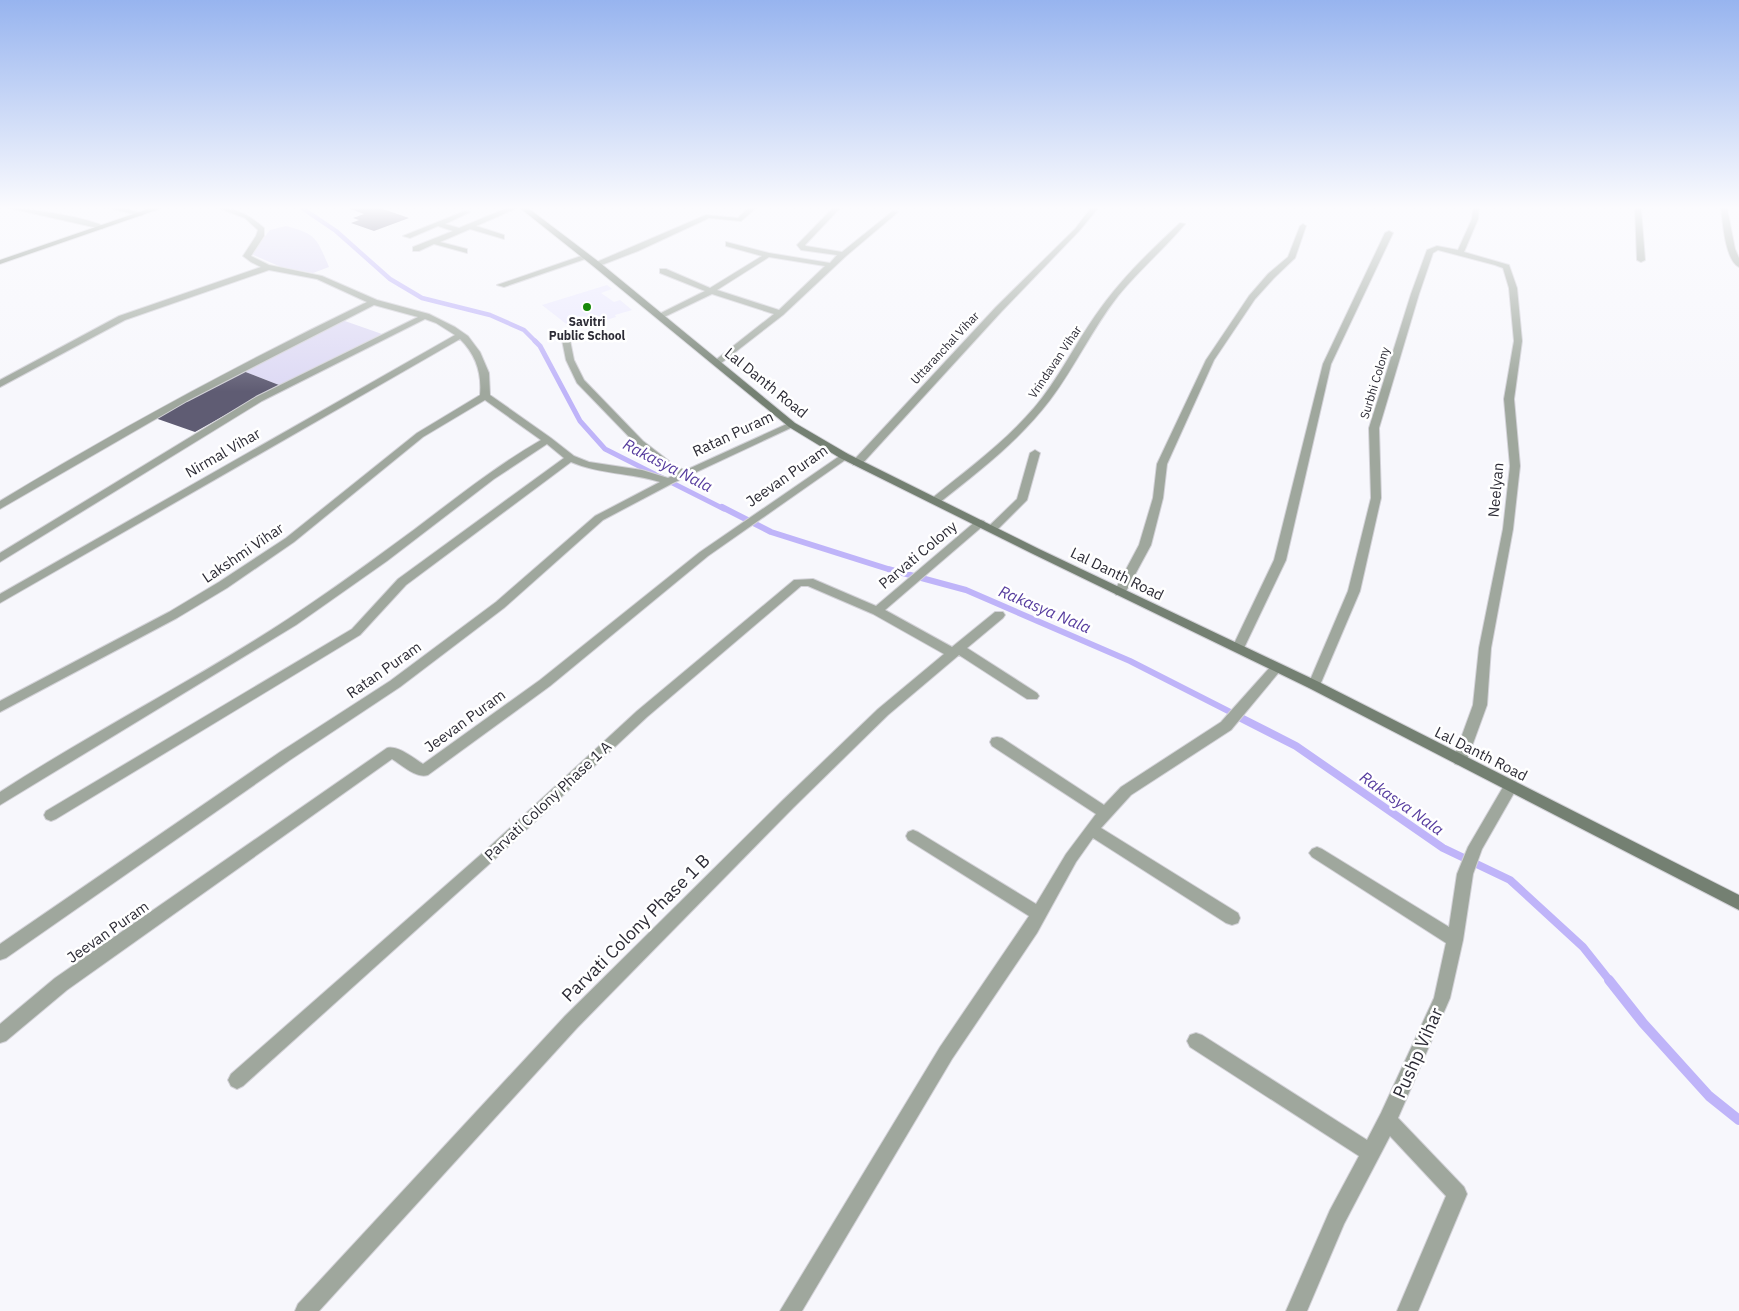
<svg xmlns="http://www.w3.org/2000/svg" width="1739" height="1311" font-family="'IBM Plex Sans',sans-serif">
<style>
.built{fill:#ebe9fe}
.green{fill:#ddd9f4}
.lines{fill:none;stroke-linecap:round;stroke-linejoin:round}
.stream-far4{stroke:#bfb4f9;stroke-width:4.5}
.stream-far3{stroke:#bfb4f9;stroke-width:5}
.stream-far2{stroke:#bfb4f9;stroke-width:6}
.stream-far1{stroke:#bfb4f9;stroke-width:8}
.stream{stroke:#bfb4f9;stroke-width:10}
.building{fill:#5f5c73}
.street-casing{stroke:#d3d2d8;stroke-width:2}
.secondary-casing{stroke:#d3d2d8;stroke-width:2}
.street{fill:#9fa79d;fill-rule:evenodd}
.secondary{fill:#748072;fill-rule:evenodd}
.poi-dot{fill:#188909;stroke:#fff;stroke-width:2}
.labels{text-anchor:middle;stroke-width:5;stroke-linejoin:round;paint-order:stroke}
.far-poi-label{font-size:12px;font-weight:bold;fill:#2d2c36;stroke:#fff}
.far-street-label{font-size:12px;fill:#2d2c36;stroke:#fff}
.street-label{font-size:15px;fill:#2d2c36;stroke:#fff}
.water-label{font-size:16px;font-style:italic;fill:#563c9e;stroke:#fff}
.near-street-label{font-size:18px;fill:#2d2c36;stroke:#fff}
</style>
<rect width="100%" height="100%" fill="#f7f7fc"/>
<!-- built -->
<path class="built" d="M607 285 612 289 601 293 614 302 620 300 632 310 615 315 616 317 574 330 542 305Z"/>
<!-- green -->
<path class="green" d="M286 226C317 234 317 239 329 267L313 273 281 267 251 254 270 230Z
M342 320 382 334 279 385 243 371Z"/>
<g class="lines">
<!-- stream-far4 -->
<path class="stream-far4" d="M302 208 336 231 390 279 422 298 490 315 524 330 536 342"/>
<!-- stream-far3 -->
<path class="stream-far3" d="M535 341 540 346 580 421 605 449 724 509"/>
<!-- stream-far2 -->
<path class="stream-far2" d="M722 507 771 532 888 569 966 590 1130 661 1242 718"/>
<!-- stream-far1 -->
<path class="stream-far1" d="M1239 717 1296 746 1443 848 1510 880 1583 947 1610 981"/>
<!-- stream -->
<path class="stream" d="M1609 980 1643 1023 1709 1096 1739 1120"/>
</g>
<!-- building -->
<path class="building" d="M348 208H380L409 218 374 231 351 223 359 220 353 218 364 214Z
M243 371 279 385 195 432 155 418Z"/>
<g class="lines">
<defs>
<path id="street" d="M9 208C28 208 91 218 105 227L102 229Z
M109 208H124L144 214 141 216Z
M218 208C237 208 250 216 264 228V236L251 256 269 265 322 276 377 300 429 314 455 327 468 336 480 352 489 373 490 395 551 438 574 456 589 462 642 470 668 478 676 474 671 473 637 445 577 383 566 360 561 335 565 332 569 335 574 360 584 380 643 441 678 468 686 470 789 423 792 422 797 425 673 483 603 520 504 608 400 687 290 760 6 958 0 960V944L280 752 390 681 496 602 595 516 660 482C631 473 599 474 571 462L406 585 360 635 56 819 51 821 46 819 44 815 46 811 352 629 398 579 564 458 547 444 494 479 387 561 296 625 0 805V792C94 731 195 680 288 619 332 590 373 560 415 529 456 498 496 466 541 440L485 400 423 437 294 542 227 588 177 618 0 712V701L169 612 219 582 286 538 417 433 480 395C482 373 476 355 460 339L0 603V594L455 335 436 323 425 319 262 401 0 562V553L256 397 418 317 374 305 187 401 0 509V501C119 429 241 363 367 302L317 279 269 270 125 320 0 387V380L119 316 261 267 251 262 243 256 256 236 258 230 245 218Z
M507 208H517L476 226 504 235V239L470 229 440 242 467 249V253L434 244 419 251H413V247L453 231 438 226 410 238 403 236 465 211 470 212 445 224 459 228Z
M748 208H756L741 221 709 218 638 251 599 266 592 264 706 215 738 218Z
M833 208H840L805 245 806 246 842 252 893 211 898 212 846 256 783 315 720 364 713 362 774 314 712 294 662 318 655 316 705 291 660 273V269H666L710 288 762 256 726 246V242L769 253 830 263 837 255 801 250 797 245ZM769 257 825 266 779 310 717 290Z
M1091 208H1098L1079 231 1002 311 861 465H853V461L996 307 1075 229Z
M1473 208H1479L1478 219 1464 252 1509 265 1517 288 1522 341 1514 399 1520 466 1513 529 1491 648 1487 705 1467 760 1465 764 1460 765 1455 764 1453 760 1473 705 1479 648 1503 529 1510 466 1504 399 1514 341 1509 288 1503 268 1495 265 1438 250 1433 253 1419 294 1379 428 1381 498 1360 591 1320 685 1319 688H1309L1308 685 1348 591 1371 498 1369 428 1411 294 1427 250 1437 246 1458 250 1472 219Z
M1635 208H1641L1645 260 1641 262 1637 260Z
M1721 208H1727L1735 249 1739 258V267C1725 260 1723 223 1721 208Z
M1180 223 1185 224C1164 249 1139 270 1118 296 1092 329 1075 367 1050 400 1019 441 978 472 939 503H931L930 501 931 499C967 470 1004 443 1034 408 1058 380 1074 346 1095 316 1119 281 1149 252 1180 223Z
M1303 224 1306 226 1295 258 1274 278 1255 299 1214 360 1167 464 1163 498 1151 545 1124 595H1116L1114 592 1139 545 1153 498 1157 464 1206 360 1249 296 1268 274 1288 257 1300 226Z
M1389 231 1393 233 1331 364 1286 560 1244 648 1242 651H1234L1232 648 1274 560 1323 364 1385 233Z
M584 255 591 257 504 287 497 285Z
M1035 450 1040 453 1027 500 996 531H988L987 529 988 527 1017 499 1030 453Z
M844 453 848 454V458L708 556 550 686 428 775C416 779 402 765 392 759L67 990 6 1041 0 1043V1024L55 978 387 748C398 745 413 758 423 764L540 680 700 552Z
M980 520 984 521 985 523 984 525 885 610 952 647 995 612H1003L1005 615 1003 618 967 648 1037 693 1039 696 1037 699H1027L959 655 888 715 793 808 577 1028 319 1311H295L298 1304 565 1016 783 800 878 709 944 654 873 614 808 586H801L647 717 496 858 243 1086 237 1089 231 1086 228 1080 231 1074 486 850 637 711 794 580 813 579 876 606 976 521Z
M1276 664 1280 665 1282 668 1280 671 1231 730 1131 795 1101 828 1238 913 1240 918 1238 923 1232 925 1226 923 1093 838 1076 862 1037 933 952 1059 802 1311H780L940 1047 1029 916 908 840 906 836 908 832 913 830 918 832 1036 904 1066 854 1096 814 992 746 990 742 992 738 997 737 1002 738 1104 805 1121 787 1221 722 1272 665Z
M1511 780 1516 782 1518 786 1482 849 1473 874 1463 940 1450 998 1398 1118 1464 1187 1467 1194 1418 1311H1397L1446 1196 1390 1136 1344 1224 1307 1311H1286L1330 1210 1359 1156 1190 1047 1187 1041 1190 1035 1196 1033 1202 1035 1367 1140 1381 1113 1434 998 1446 943 1312 857 1309 853 1312 849 1317 847 1322 849 1449 927 1457 874 1468 847 1506 782Z"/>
<path id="secondary" d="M151 208H162L0 264V260Z
M520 208H528L599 262 795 423 848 454 1039 549 1319 682 1739 895V910L1309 688 1031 553 840 458 789 427 593 266Z"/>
</defs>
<!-- street casing -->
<use href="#street" class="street-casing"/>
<!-- secondary casing -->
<use href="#secondary" class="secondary-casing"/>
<!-- street -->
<use href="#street" class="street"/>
<!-- secondary -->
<use href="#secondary" class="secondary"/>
</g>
<!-- sky -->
<linearGradient id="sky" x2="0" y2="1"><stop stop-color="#97b4ef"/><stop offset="0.53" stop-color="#fbfbfe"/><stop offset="1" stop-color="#fbfbfe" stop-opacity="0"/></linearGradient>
<rect width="1739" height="392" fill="url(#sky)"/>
<!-- markers -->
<circle class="poi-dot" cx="587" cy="307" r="5"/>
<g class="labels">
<!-- far-poi labels -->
<g class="far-poi-label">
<text x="587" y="326">Savitri<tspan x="587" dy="14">Public School</tspan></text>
</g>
<!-- far-street labels -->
<g class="far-street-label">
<text transform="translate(945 348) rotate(-47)" y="4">Uttaranchal Vihar</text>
<text transform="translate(1055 362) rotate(-56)" y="4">Vrindavan Vihar</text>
<text transform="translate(1375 383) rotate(-73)" y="4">Surbhi Colony</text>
</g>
<!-- street labels -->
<g class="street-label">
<text transform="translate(766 383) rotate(39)" y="5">Lal Danth Road</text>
<text transform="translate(733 434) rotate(-25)" y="5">Ratan Puram</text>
<text transform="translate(223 453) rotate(-30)" y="5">Nirmal Vihar</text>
<text transform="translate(787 476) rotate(-35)" y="5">Jeevan Puram</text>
<text transform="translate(1496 490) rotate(-85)" y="5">Neelyan</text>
<text transform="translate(243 553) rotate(-34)" y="5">Lakshmi Vihar</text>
<text transform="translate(918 555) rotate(-40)" y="5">Parvati Colony</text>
<text transform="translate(1117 574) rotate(26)" y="5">Lal Danth Road</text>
<text transform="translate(384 670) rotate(-35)" y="5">Ratan Puram</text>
<text transform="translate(465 721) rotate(-36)" y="5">Jeevan Puram</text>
<text transform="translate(1481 754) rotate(27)" y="5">Lal Danth Road</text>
<text transform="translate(548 801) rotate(-43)" y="5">Parvati Colony Phase 1 A</text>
<text transform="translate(108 932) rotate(-35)" y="5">Jeevan Puram</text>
</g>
<!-- water labels -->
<g class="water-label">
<text transform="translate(668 465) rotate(27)" y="6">Rakasya Nala</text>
<text transform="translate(1045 609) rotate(23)" y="6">Rakasya Nala</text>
<text transform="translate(1402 803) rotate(35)" y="6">Rakasya Nala</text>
</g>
<!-- near-street labels -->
<g class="near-street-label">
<text transform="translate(636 928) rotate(-45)" y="6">Parvati Colony Phase 1 B</text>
<text transform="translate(1418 1053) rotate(-66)" y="6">Pushp Vihar</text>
</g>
</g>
</svg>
